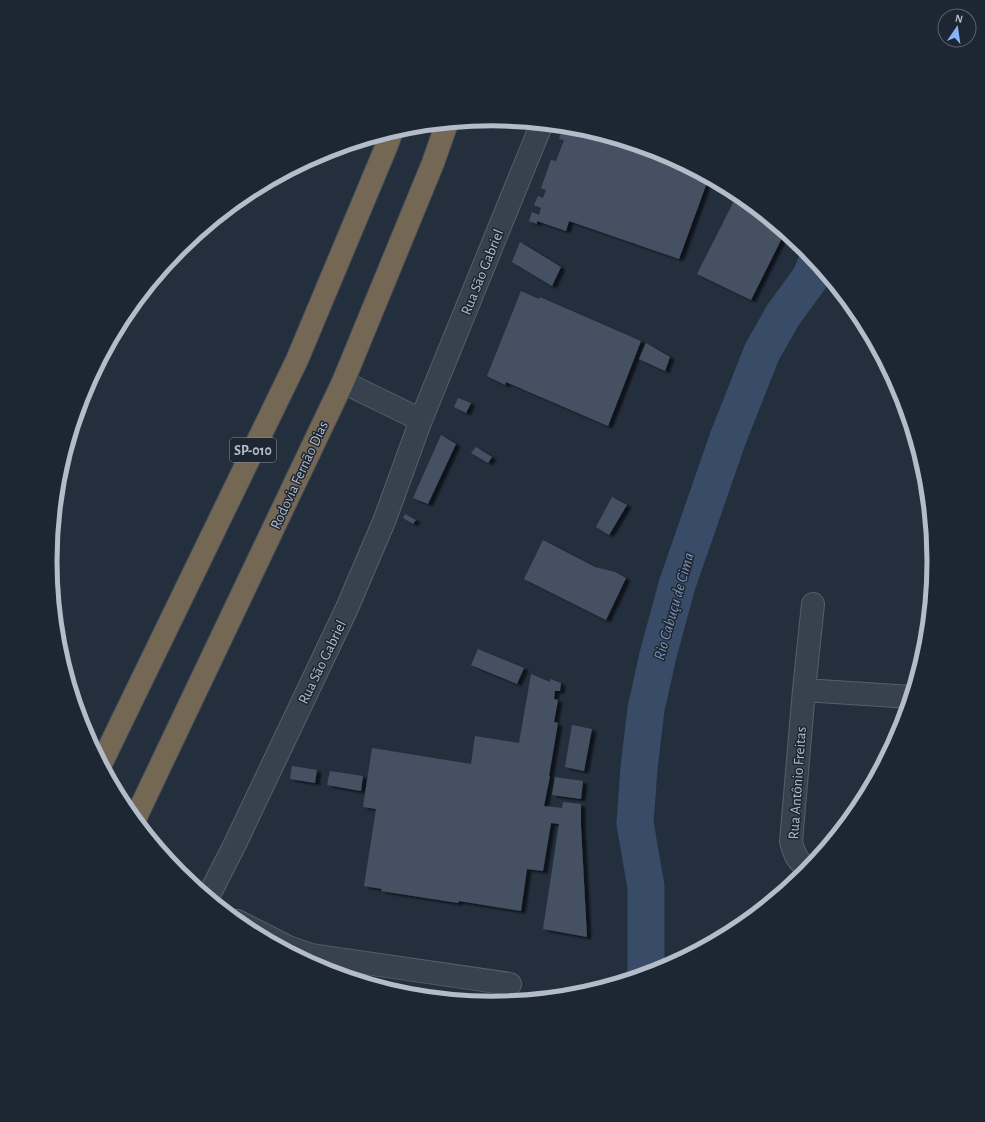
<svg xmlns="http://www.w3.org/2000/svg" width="985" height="1122" font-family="'Alegreya Sans',sans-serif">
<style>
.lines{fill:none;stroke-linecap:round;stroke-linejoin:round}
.river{stroke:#394c67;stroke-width:37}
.building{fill:#455162;filter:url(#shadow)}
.minor-casing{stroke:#565f6c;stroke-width:24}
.highway-casing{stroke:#434c59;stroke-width:24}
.minor{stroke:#38414e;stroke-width:22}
.highway{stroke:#746855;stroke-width:22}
.labels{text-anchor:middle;stroke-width:3;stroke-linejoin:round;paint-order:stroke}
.shield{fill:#1d2633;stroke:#878f9c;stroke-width:1}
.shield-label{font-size:14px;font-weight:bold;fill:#b4bcc9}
.street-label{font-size:15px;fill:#b4bcc9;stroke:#1d2633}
.water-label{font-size:16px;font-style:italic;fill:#7c92b1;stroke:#1d2633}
.rim{fill:none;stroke:#b4bcc9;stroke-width:5}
</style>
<defs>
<filter id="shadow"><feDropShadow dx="4.5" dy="2.5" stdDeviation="1" flood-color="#0009"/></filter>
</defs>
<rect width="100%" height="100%" fill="#242f3e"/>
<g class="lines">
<!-- river -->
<path class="river" d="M646 975V887L635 823 639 768 646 709 658 655 677 585 728 438 762 352 783 315 810 278 817 262"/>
</g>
<!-- building -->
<path class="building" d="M563 127 584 135 587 129 662 152 709 177 679 259 569 221 566 231 537 221V224L529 221 532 212 539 215 541 208 534 205 538 196 543 198 546 190 541 188 551 160 556 161 564 140 559 139Z
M738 193 785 232 751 300 697 274Z
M520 242 561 267 552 286 512 262Z
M521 291 539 299 540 297 641 341 608 426 506 382 505 385 487 376Z
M646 343 670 357 665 371 639 359Z
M458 398 471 403 466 413 454 407Z
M441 435 456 444 428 504 413 498Z
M476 447 492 457 488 463 471 453Z
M612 497 627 505 609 535 596 527Z
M405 514 416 520 413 524 403 518Z
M543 540 595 567 615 572 626 578 606 620 524 579Z
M478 649 524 668 517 684 471 665Z
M531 674 550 682V679L561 683 560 691H555L554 699 558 700 554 722 558 723 549 776H550L544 806 562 808 563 802 581 804V826L587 937 543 929 559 824 551 823 543 871 527 869 521 911 459 901 458 903 381 891 382 889 364 886 376 809 363 807 372 748 471 764 475 736 519 743Z
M572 725 592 729 584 771 565 767Z
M292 766 317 770 315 783 290 779Z
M330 771 363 776 361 791 327 785Z
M555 777 583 781 581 799 552 795Z"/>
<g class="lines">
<defs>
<path id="minor" d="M343 382 421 420
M804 690 911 697
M809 869C797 861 795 856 791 842L804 690 813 604
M208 897 234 846 347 608 385 519 421 420 542 123
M237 921 288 947 311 955 510 984"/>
<path id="highway" d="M101 764 297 360 387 145 392 131
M135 819 343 382 433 163 447 123"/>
</defs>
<!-- minor casing -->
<use href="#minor" class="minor-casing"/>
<!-- highway casing -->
<use href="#highway" class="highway-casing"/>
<!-- minor -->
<use href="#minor" class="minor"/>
<!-- highway -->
<use href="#highway" class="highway"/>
</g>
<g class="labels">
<!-- shield labels -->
<rect class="shield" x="230" y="438" width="46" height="24" rx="3"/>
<g class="shield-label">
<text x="253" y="455">SP-010</text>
</g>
<!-- street labels -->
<g class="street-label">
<text transform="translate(482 272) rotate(-68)" y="5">Rua São Gabriel</text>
<text transform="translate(299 475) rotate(-65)" y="5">Rodovia Fernão Dias</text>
<text transform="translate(322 662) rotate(-64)" y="5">Rua São Gabriel</text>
<text transform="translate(797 783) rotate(-86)" y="5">Rua Antônio Freitas</text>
</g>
<!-- water labels -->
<g class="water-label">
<text transform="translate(673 606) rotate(-74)" y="6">Rio Cabuçu de Cima</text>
</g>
</g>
<!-- crop -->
<path d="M0 0H985V1122H0ZM57 561a435 435 0 1 1 870 0a435 435 0 1 1-870 0Z" fill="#1d2633" fill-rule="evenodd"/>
<path class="rim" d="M57 561a435 435 0 1 1 870 0a435 435 0 1 1-870 0Z"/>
<!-- north arrow -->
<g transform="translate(957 28) rotate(13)"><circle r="19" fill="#1d2633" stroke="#59626f"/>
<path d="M0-3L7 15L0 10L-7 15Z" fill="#8ab4f8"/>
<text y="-6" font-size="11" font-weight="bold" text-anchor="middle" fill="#b4bcc9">N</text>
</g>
</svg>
